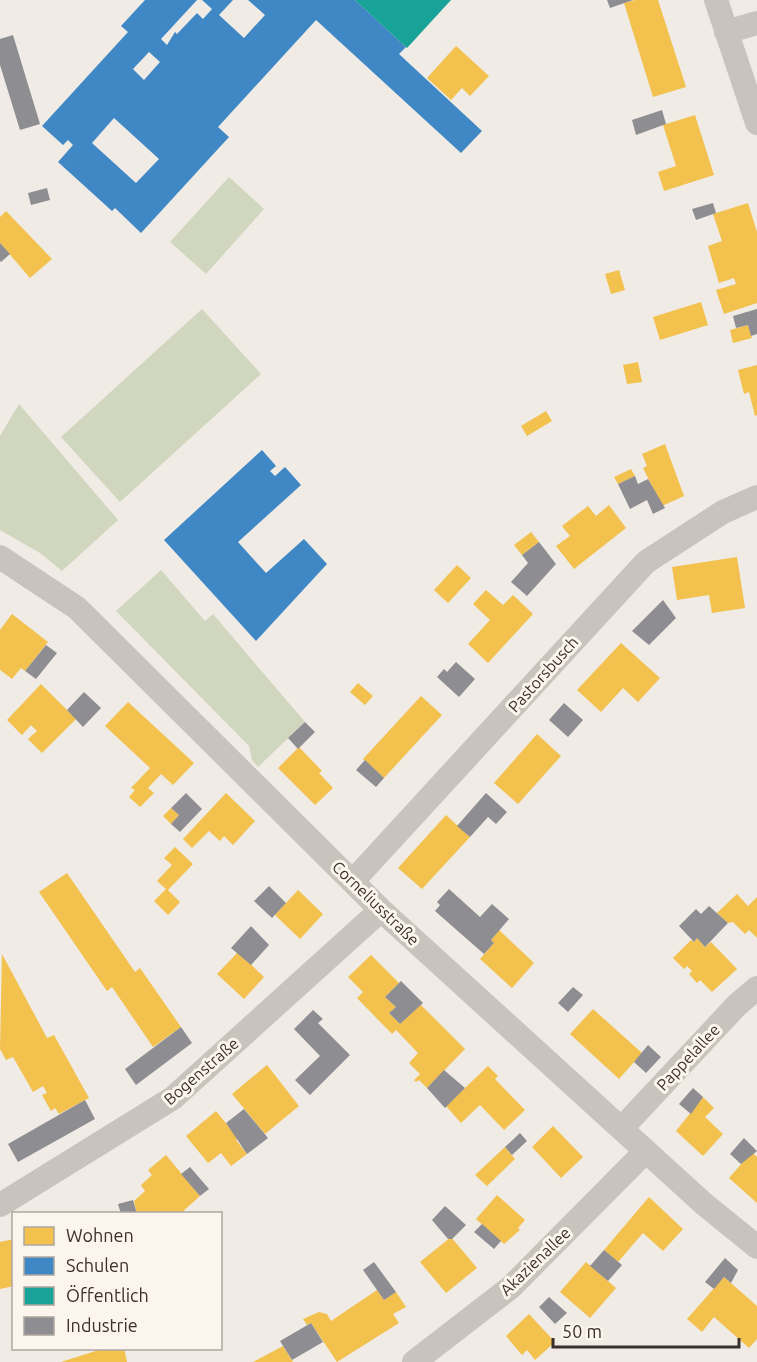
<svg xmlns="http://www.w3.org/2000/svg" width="757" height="1362" font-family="Ubuntu,sans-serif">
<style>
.green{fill:#d1d6bf}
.homes{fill:#f2c14e}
.schools{fill:#3f88c5;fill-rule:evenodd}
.public{fill:#17a398}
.industry{fill:#8d8d92}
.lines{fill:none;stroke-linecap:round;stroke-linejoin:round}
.street{stroke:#c9c3be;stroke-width:24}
.labels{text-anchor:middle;stroke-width:6;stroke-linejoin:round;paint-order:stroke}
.street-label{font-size:16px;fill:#3b302b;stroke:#fbf5ee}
</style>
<rect width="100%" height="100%" fill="#f0ebe5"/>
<!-- green -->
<path class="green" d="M229 177 264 209 206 274 170 242Z
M202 309 261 374 120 502 61 437Z
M19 404 118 520 62 571 40 553 0 530V436Z
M161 570 205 621 213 614 305 722 258 767 252 760 249 746 116 611Z"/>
<!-- homes -->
<path class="homes" d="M635 0H658L686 87 653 97 624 3Z
M456 46 489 76 470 96 462 88 451 100 427 78Z
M695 115 714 175 664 191 658 172 676 166 663 125Z
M748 203 757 232V303L724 314 716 290 736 284 734 278 719 283 708 246 722 241 713 214Z
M6 211 52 259 30 278 0 243V217Z
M619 270 625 290 611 294 605 274Z
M701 302 708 325 660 340 653 317Z
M748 325 752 338 733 343 730 330Z
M638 362 642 382 627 384 623 365Z
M757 365V415L755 416 749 392 744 394 738 370Z
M546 411 552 421 527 436 521 426Z
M665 444 684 496 662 506 643 468 647 466 642 454Z
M631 469 635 476 618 484 614 477Z
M609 505 626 528 574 569 556 546 570 536 562 526 588 506 596 516Z
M531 532 539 542 522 555 514 545Z
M737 557 745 608 712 613 709 595 677 600 672 567Z
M457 565 471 578 448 603 434 590Z
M486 590 503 605 513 595 533 614 488 663 468 644 490 620 473 604Z
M12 614 48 642 25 671 21 668 12 679 0 670V630Z
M621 643 660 678 638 702 623 688 601 712 577 690Z
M358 683 373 696 365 705 350 692Z
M41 684 76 719 42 753 28 739 37 731 31 725 22 735 7 720Z
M421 696 442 715 384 778 363 759Z
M128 702 194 763 173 785 161 774 148 788 154 793 140 807 129 797 135 790 131 788 150 768 105 726Z
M537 734 561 756 518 804 494 783Z
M299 747 322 771 319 773 333 788 315 805 278 768Z
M226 793 255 821 233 845 224 836 220 841 209 831 192 848 183 839Z
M171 808 179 815 171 824 163 816Z
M446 815 470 837 422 889 398 868Z
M175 847 193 864 168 890 180 902 168 915 154 901 166 889 157 881 172 865 164 858Z
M67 873 135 972 140 968 181 1027 153 1047 112 987 107 991 39 892Z
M298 890 323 914 300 939 275 915Z
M737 894 748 906 757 897V938L749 930 745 934 733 922 728 923 717 913Z
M499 930 534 963 512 988 480 959 494 943 491 940Z
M697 938 705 947 711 942 737 969 712 992 700 980 697 983 689 974 692 971 687 966 684 969 673 958 691 940 694 942Z
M238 952 264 977 244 999 217 974Z
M2 954 47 1038 54 1035 89 1098 59 1114 55 1108 51 1111 42 1095 47 1093 43 1086 33 1092 13 1057 6 1060 0 1049Z
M371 955 399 983 385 997 396 1007 389 1013 400 1024 420 1004 465 1049 427 1088 419 1080 416 1082 414 1080 420 1074 409 1063 418 1053 396 1030 392 1034 357 998 363 992 348 977Z
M593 1009 642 1053 619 1079 570 1034Z
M267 1065 299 1106 265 1134 232 1094Z
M488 1066 498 1076 495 1079 525 1110 504 1130 480 1105 461 1123 446 1106Z
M703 1097 714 1108 705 1117 723 1134 703 1156 676 1131Z
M216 1111 238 1138 236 1140 247 1154 231 1166 221 1153 208 1163 186 1136Z
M553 1126 583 1157 561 1178 532 1147Z
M505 1147 515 1159 487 1186 475 1175Z
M752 1152 757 1157V1203L729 1178Z
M166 1155 200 1196 180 1214H137L134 1201 145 1191 141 1185 152 1175 148 1170Z
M497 1195 525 1220 518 1228 520 1230 504 1244 476 1219Z
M649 1197 683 1229 663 1251 643 1233 618 1262 604 1250Z
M451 1237 477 1268 446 1293 420 1262Z
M14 1239V1286L0 1289V1242Z
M586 1262 616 1288 590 1318 560 1292Z
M724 1277 757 1306V1339L749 1348 714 1317 702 1332 687 1319Z
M377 1290 384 1300 396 1292 406 1307 393 1314 399 1323 337 1362 311 1323 307 1325 303 1319 319 1312 327 1314 331 1321Z
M529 1314 555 1342 535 1360 527 1350 522 1355 506 1336Z
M283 1346 293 1362H253Z
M105 1348H124L127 1362H61Z"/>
<!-- schools -->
<path class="schools" d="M145 0H197L161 39 167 45 175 32 177 34 197 13 203 19 212 9 202 0H233L219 15 244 38 265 15 248 0H355L406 47 399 54 482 131 461 153 316 20 218 127 229 137 141 233 115 208 112 211 58 162 73 145 68 140 63 145 42 126 128 32 121 26ZM149 52 160 62 144 80 133 69ZM114 118 159 159 136 183 92 143Z
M262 450 276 466 270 471 275 476 285 467 301 485 238 542 266 573 304 539 327 564 256 641 164 540Z"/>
<!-- public -->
<path class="public" d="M355 0H451L407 48Z"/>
<!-- industry -->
<path class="industry" d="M607 0H633L610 8Z
M13 35 40 124 20 130 0 65V39Z
M662 110 666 124 636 135 632 120Z
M47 188 50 200 31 205 28 193Z
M713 203 716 213 696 220 692 209Z
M0 243 10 254 1 262 0 261Z
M757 309V334L751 336 748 325 736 328 733 316Z
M635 476 638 484 648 479 665 508 653 514 647 500 630 509 618 484Z
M539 542 556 564 527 596 511 582 528 563 522 555Z
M663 600 676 618 649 645 632 631Z
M46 645 57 653 36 679 25 671Z
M456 662 475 679 459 697 437 677 444 669 447 672Z
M84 692 101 708 83 727 67 710Z
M564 703 583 720 568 737 549 720Z
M305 722 315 732 298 749 288 738Z
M365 760 384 778 376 787 356 770Z
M186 793 202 809 180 832 171 824 179 815 171 808Z
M486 793 507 812 496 824 488 817 470 837 457 826Z
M269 886 286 903 272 918 254 901Z
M449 889 480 917 492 904 509 919 491 940 494 943 484 954 435 911 440 905 437 902Z
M709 906 728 923 705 947 697 938 694 942 679 926 696 909 701 914Z
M251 926 269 945 251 965 231 948Z
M401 981 423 1003 400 1024 389 1013 396 1007 385 997Z
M573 987 583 995 568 1012 558 1003Z
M313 1010 323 1019 318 1023 350 1055 310 1095 295 1080 320 1056 294 1029Z
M181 1027 192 1043 136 1085 125 1069Z
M648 1045 661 1057 646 1073 634 1062Z
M444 1070 465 1088 445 1108 427 1088Z
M693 1088 703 1097 691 1114 679 1104Z
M85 1100 95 1119 18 1162 8 1144Z
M244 1109 268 1138 247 1154 226 1123Z
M520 1133 527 1141 512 1155 505 1147Z
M744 1138 757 1151 741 1164 730 1154Z
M190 1167 209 1189 200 1196 181 1174Z
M133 1200 137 1214H121L118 1204Z
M445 1206 466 1225 452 1239H448L432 1220Z
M482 1224 501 1241 494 1249 474 1232Z
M604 1250 622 1265 608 1281 590 1266Z
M725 1258 738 1270 731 1283 724 1277 714 1289 705 1282Z
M374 1262 396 1292 384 1300 363 1270Z
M549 1297 567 1313 555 1324 539 1307Z
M311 1323 323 1342 292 1360 280 1341Z"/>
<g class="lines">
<!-- street -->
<path class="street" d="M716 0 757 123
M726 32 757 23
M0 557 77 608 381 910 704 1204 757 1247
M353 881 646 562 723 512 757 497
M622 1128 737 1005 757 988
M0 1205 173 1098 381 910
M414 1362 511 1287 646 1151"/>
</g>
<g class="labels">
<!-- street labels -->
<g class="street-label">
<text transform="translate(543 674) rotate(-48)" y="6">Pastorsbusch</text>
<text transform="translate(376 903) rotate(44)" y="6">Corneliusstraße</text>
<text transform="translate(688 1057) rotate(-47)" y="6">Pappelallee</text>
<text transform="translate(201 1071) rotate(-41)" y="6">Bogenstraße</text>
<text transform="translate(535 1261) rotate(-44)" y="6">Akazienallee</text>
</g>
</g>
<!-- legend -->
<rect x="12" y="1212" width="210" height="138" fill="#fbf5ee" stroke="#aea6a0" stroke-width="1.5"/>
<rect x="24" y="1227" width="30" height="18" fill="#f2c14e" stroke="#aea6a0" stroke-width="1.5"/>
<text x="66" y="1242" font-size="18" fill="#3b302b">Wohnen</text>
<rect x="24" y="1257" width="30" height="18" fill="#3f88c5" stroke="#aea6a0" stroke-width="1.5"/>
<text x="66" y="1272" font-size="18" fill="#3b302b">Schulen</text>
<rect x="24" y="1287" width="30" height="18" fill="#17a398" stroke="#aea6a0" stroke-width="1.5"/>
<text x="66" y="1302" font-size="18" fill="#3b302b">Öffentlich</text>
<rect x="24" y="1317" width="30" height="18" fill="#8d8d92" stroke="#aea6a0" stroke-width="1.5"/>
<text x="66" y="1332" font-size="18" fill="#3b302b">Industrie</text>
<!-- scale -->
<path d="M553 1338v9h186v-9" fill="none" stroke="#3b302b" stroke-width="3"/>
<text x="562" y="1338" font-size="18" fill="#3b302b" stroke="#fbf5ee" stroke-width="4.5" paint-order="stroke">50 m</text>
</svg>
